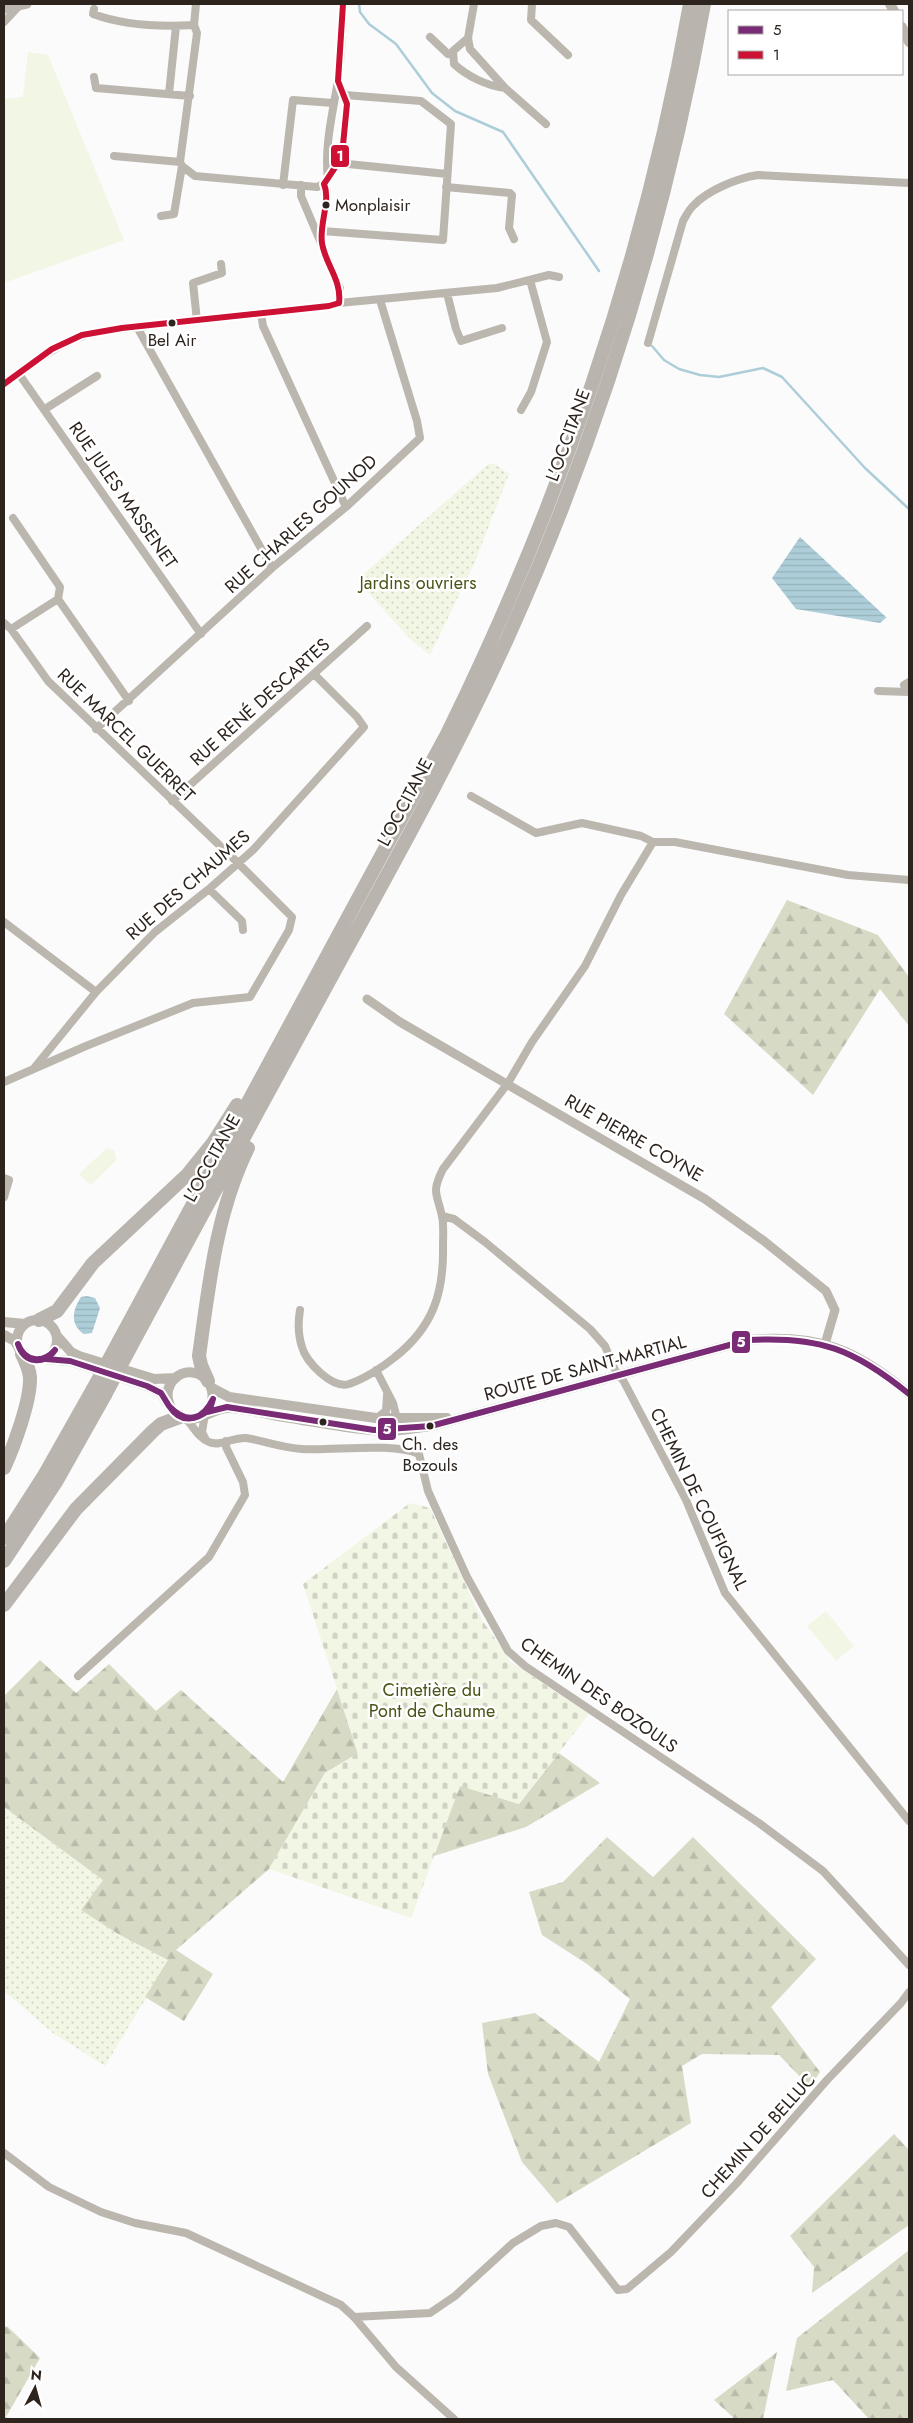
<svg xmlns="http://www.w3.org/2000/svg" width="913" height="2423" font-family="Jost,sans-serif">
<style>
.grass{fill:url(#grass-dots)}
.forest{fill:url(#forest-firs)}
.cemetery{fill:url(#cemetery-stones)}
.pitch{fill:#f2f6e4}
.water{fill:url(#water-rules)}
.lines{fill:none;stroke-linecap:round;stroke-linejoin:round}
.stream{stroke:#adced9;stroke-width:2.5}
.minor{stroke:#bbb6ae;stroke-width:8}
.tertiary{stroke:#bbb6ae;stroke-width:9}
.secondary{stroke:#bab5ad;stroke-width:10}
.motorway{stroke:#b9b4ad;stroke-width:14}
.motorway-bridge{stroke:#b9b4ad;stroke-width:14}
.bus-1-casing{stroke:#fff;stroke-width:10}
.bus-2-casing{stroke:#fff;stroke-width:10}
.bus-1{stroke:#792b75;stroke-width:6}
.bus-2{stroke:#cd1135;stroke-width:6}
.bus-dot{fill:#2e241e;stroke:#fff;stroke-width:2}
.labels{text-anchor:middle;stroke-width:5;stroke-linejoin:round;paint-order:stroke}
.bus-label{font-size:17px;fill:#2e241e;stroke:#fff}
.street-label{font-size:18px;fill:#2e241e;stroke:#fff}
.park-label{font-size:18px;fill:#4b5416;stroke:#fff}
.line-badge{stroke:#fff;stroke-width:2}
.badge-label{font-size:14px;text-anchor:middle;font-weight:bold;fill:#fff}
</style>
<defs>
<pattern id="grass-dots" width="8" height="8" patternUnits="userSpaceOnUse" patternTransform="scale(1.25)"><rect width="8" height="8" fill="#f2f6e4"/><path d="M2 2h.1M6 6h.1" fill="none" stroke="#d0d3c3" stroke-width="1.8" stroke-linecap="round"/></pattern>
<pattern id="forest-firs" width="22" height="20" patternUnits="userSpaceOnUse" patternTransform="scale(1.25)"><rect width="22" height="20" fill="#d7dbc6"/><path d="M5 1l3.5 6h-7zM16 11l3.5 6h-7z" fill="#b9bcaa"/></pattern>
<pattern id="cemetery-stones" width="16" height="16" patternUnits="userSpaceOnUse" patternTransform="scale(1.25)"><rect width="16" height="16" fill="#f2f6e4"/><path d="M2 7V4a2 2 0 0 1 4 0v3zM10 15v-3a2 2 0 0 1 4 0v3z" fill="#d0d3c3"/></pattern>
<pattern id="water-rules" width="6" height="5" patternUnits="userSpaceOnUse" patternTransform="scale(1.25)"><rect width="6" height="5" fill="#adced9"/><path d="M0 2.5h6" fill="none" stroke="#95b1ba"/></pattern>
</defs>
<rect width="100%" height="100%" fill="#fbfbfb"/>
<!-- grass -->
<path class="grass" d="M488 464H495L509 474 475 562 430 655 410 639 357 580Z
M4 1807 103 1880 81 1910 118 1934 169 1960 105 2066 53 2033 4 1991Z"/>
<!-- forest -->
<path class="forest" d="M787 900 878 935 909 977V1026L880 989 813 1095 724 1014Z
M40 1660 76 1693 109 1664 156 1711 181 1690 283 1782 337 1689 358 1754 325 1773 269 1869 176 1950 213 1974 184 2021 145 1997 168 1960 118 1934 81 1910 103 1880 4 1807V1696Z
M559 1753 600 1783 526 1827 434 1856 460 1785 519 1804Z
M607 1837 653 1877 693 1837 816 1959 771 2007 820 2072 810 2087 779 2055 702 2054 682 2066 691 2123 557 2203 522 2162 488 2074 482 2023 535 2013 599 2062 630 1999 587 1964 542 1935 529 1892 563 1882Z
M894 2134 909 2150V2225L812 2293 814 2267 790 2236Z
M909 2250V2419H869L833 2380 786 2391 797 2338Z
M4 2326 8 2327 40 2358 6 2417 14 2419H4Z
M777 2352 763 2419H735L714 2400Z"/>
<!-- cemetery -->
<path class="cemetery" d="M410 1503 430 1508 482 1620 511 1662 589 1714 519 1804 460 1786 411 1918 269 1869 325 1773 358 1753 303 1584Z"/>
<!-- pitch -->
<path class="pitch" d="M28 52 48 55 124 240 4 283V99L23 97Z
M107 1148 114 1150 116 1160 91 1185 79 1174Z
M826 1611 854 1646 836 1661 807 1626Z"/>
<!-- water -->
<path class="water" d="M800 537 886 617H887L880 623 796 609 772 578Z
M87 1296 95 1298 100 1308 92 1333 84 1334C69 1324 73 1309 81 1297Z"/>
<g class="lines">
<!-- stream -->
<path class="stream" d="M359 4 360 12 369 24 396 44 432 93 455 111 503 132 599 271
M652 346 664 360 679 369 700 375 719 377 763 368 782 377 865 468 909 509"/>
<!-- minor -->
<path class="minor" d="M532 4 531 20 568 55
M94 9 93 14C123 25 162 27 194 25
M4 22 18 7
M430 37 448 54 453 55
M468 38 453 51 454 64C467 76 487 86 505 88L470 49 468 38 474 4
M94 77 96 88 190 96
M505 88 546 124
M169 94 176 26
M114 156 180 162
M338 163 447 174
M182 166 195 176 317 187 324 184
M328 179C324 146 333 112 338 80 342 55 342 29 343 4
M283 185 293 100 333 103
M301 185V196L340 288 339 303
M446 187 510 193 512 195 509 228 514 239
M161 216 174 214 182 166 180 162 197 33 194 25 196 4
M322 231 443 240 451 124 421 101 345 95
M322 247 321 237 327 191 324 184 342 156 347 104 345 95 338 81
M447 293 456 329 461 341 502 328
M261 313 263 326 346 507
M197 321 193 283 222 273 221 264
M137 327 272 568
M648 343 683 221C686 216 689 209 694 205 708 190 738 178 758 175L909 183
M19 374 201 634
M4 384C37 361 61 339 102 331L329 306 339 303 497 288 549 275 559 277
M45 409 97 376
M521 410 531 392 547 342 530 280
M58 599 129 701
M4 623 11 629 48 681 237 862 292 917 289 930 250 997 193 1003 86 1046 4 1082
M11 629 58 599 60 587 13 518
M878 691 909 692
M907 692 904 685 909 682
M96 729 272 568 346 507 420 438 417 421 380 300
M471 796 536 833 582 823 641 836 653 842H675L848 875 909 880
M172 801 367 626
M209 889 242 921 243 930
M4 922 96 992
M35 1067 96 992 155 932 209 889 253 850 364 727 357 717 314 674
M4 1178 9 1180 4 1197
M442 1216 454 1219 485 1242 590 1329 605 1346 616 1372 623 1380 686 1500 725 1593 909 1821
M300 1310C298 1322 298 1335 302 1347 306 1362 332 1389 349 1384 364 1379 383 1367 395 1357 433 1327 444 1293 443 1246 443 1237 444 1225 442 1216 437 1193 431 1193 443 1169L508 1083 532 1042 585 966 621 895 653 842
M376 1370 393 1403 397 1419
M205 1414 202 1432 206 1440
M185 1418C193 1425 198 1438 209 1442 220 1447 233 1437 246 1438 265 1441 282 1448 302 1449 333 1451 393 1442 419 1454L428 1491 467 1577 508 1651 525 1666 759 1823 823 1871 909 1965
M377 1418 386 1411 387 1395
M78 1676 209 1557 245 1495 243 1482 226 1447V1441
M4 2153 49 2187 101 2212 135 2223 186 2233 341 2305 354 2317 396 2367 454 2419
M354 2317 430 2313 455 2296 513 2243 541 2226 556 2223 569 2227 618 2290 627 2289 671 2252 736 2184 827 2080 901 2003 909 1992"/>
<!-- tertiary -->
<path class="tertiary" d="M4 9 27 4
M367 999 400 1022 705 1199 764 1241 826 1291 835 1310 825 1344"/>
<!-- secondary -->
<path class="secondary" d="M890 4 894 11
M902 27 909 42
M17 1340a20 20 0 1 1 40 0a20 20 0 1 1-40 0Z
M4 1322 25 1324
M4 1335 15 1341 17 1345
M58 1337 71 1352 79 1356 154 1379 176 1378
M46 1359 70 1361 147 1386 161 1393 167 1403
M212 1388 229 1397 376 1418H447
M207 1412C225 1387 195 1359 174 1379 163 1391 167 1410 181 1417 197 1425 212 1408 228 1408 246 1408 266 1414 284 1417 317 1422 352 1430 386 1431 401 1431 416 1428 431 1426L748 1340C819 1334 856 1349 909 1394"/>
<!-- motorway -->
<path class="motorway" d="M39 1320 57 1311 93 1263 188 1174 213 1143 237 1105
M119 1341 447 734C561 502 645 258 690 4
M130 1348C201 1215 273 1084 345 952 402 848 459 745 508 637 599 435 665 222 704 4
M208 1381 201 1365 199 1356C209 1285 216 1213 248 1148
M4 1468C14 1446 31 1400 30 1377 29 1368 26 1362 22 1354
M4 1538 45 1474 93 1389
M4 1561 56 1482 105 1395
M4 1605 76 1509 153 1431 161 1424 180 1417"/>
<!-- motorway-bridge -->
<path class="motorway-bridge" d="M93 1389 119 1341
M105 1395 130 1348"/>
<defs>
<path id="bus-1" d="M18 1344C25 1362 43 1364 55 1350
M18 1344C24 1363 44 1366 55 1350
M46 1359 70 1361 147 1386 161 1393 169 1406
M170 1407C188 1425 203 1419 213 1399
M170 1407C181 1424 197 1420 210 1409L213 1399
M207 1412 227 1407 374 1430 431 1426 748 1340C819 1336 854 1349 909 1394"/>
<path id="bus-2" d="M339 303C342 280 325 264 322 243 319 224 331 201 324 184L338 163 343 145 347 104 338 81 343 4
M4 384 52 349 82 335 122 328 329 306 339 303"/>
</defs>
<!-- bus-1 casing -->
<use href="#bus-1" class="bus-1-casing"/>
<!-- bus-2 casing -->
<use href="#bus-2" class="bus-2-casing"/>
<!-- bus-1 -->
<use href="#bus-1" class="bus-1"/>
<!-- bus-2 -->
<use href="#bus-2" class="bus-2"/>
</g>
<!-- markers -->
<g class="bus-dot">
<circle cx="326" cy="205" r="4.5"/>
<circle cx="172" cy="323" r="4.5"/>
<circle cx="323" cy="1422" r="4.5"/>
<circle cx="430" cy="1426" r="4.5"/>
</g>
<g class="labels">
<!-- bus labels -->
<g class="bus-label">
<text x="335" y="211" text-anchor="start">Monplaisir</text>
<text x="172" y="346">Bel Air</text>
<text x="430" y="1450">Ch. des<tspan x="430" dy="21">Bozouls</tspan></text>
</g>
<!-- street labels -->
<g class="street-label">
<text transform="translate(568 435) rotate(-70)" y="6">L'OCCITANE</text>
<text transform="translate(123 495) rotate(55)" y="6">RUE JULES MASSENET</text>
<text transform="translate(301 524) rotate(-42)" y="6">RUE CHARLES GOUNOD</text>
<text transform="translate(260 702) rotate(-42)" y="6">RUE RENÉ DESCARTES</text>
<text transform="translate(126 735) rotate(44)" y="6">RUE MARCEL GUERRET</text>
<text transform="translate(405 802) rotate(-62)" y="6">L'OCCITANE</text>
<text transform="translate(188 885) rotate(-41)" y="6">RUE DES CHAUMES</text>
<text transform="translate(634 1138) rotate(30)" y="6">RUE PIERRE COYNE</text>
<text transform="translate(212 1158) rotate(-61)" y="6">L'OCCITANE</text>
<text transform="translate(585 1368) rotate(-15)" y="6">ROUTE DE SAINT-MARTIAL</text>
<text transform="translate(699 1499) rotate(64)" y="6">CHEMIN DE COUFIGNAL</text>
<text transform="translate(599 1695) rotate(35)" y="6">CHEMIN DES BOZOULS</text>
<text transform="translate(758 2136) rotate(-48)" y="6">CHEMIN DE BELLUC</text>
</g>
<!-- park labels -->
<g class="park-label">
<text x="418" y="589">Jardins ouvriers</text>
<text x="432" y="1696">Cimetière du<tspan x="432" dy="21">Pont de Chaume</tspan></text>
</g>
</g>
<g class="line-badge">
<rect x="330" y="144" width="20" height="24" rx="5" fill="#cd1135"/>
<rect x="731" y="1330" width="20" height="24" rx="5" fill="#792b75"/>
<rect x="377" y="1417" width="20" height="24" rx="5" fill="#792b75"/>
</g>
<g class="badge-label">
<text x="340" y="161">1</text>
<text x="741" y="1347">5</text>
<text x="387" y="1434">5</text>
</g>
<!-- border -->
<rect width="913" height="2423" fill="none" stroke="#2e241e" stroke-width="10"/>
<!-- legend -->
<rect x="728" y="10" width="175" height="65" fill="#ffffff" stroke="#aba7a5"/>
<rect x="738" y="26" width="25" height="8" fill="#792b75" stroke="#aba7a5"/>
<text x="773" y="35" font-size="15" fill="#2e241e">5</text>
<rect x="738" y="51" width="25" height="8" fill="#cd1135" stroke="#aba7a5"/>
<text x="773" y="60" font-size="15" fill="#2e241e">1</text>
<!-- north arrow -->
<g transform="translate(35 2388) rotate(6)" stroke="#ffffff" stroke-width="4" paint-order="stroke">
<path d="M0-4L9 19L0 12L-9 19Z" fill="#2e241e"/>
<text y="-8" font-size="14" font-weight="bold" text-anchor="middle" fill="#2e241e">N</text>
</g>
</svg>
